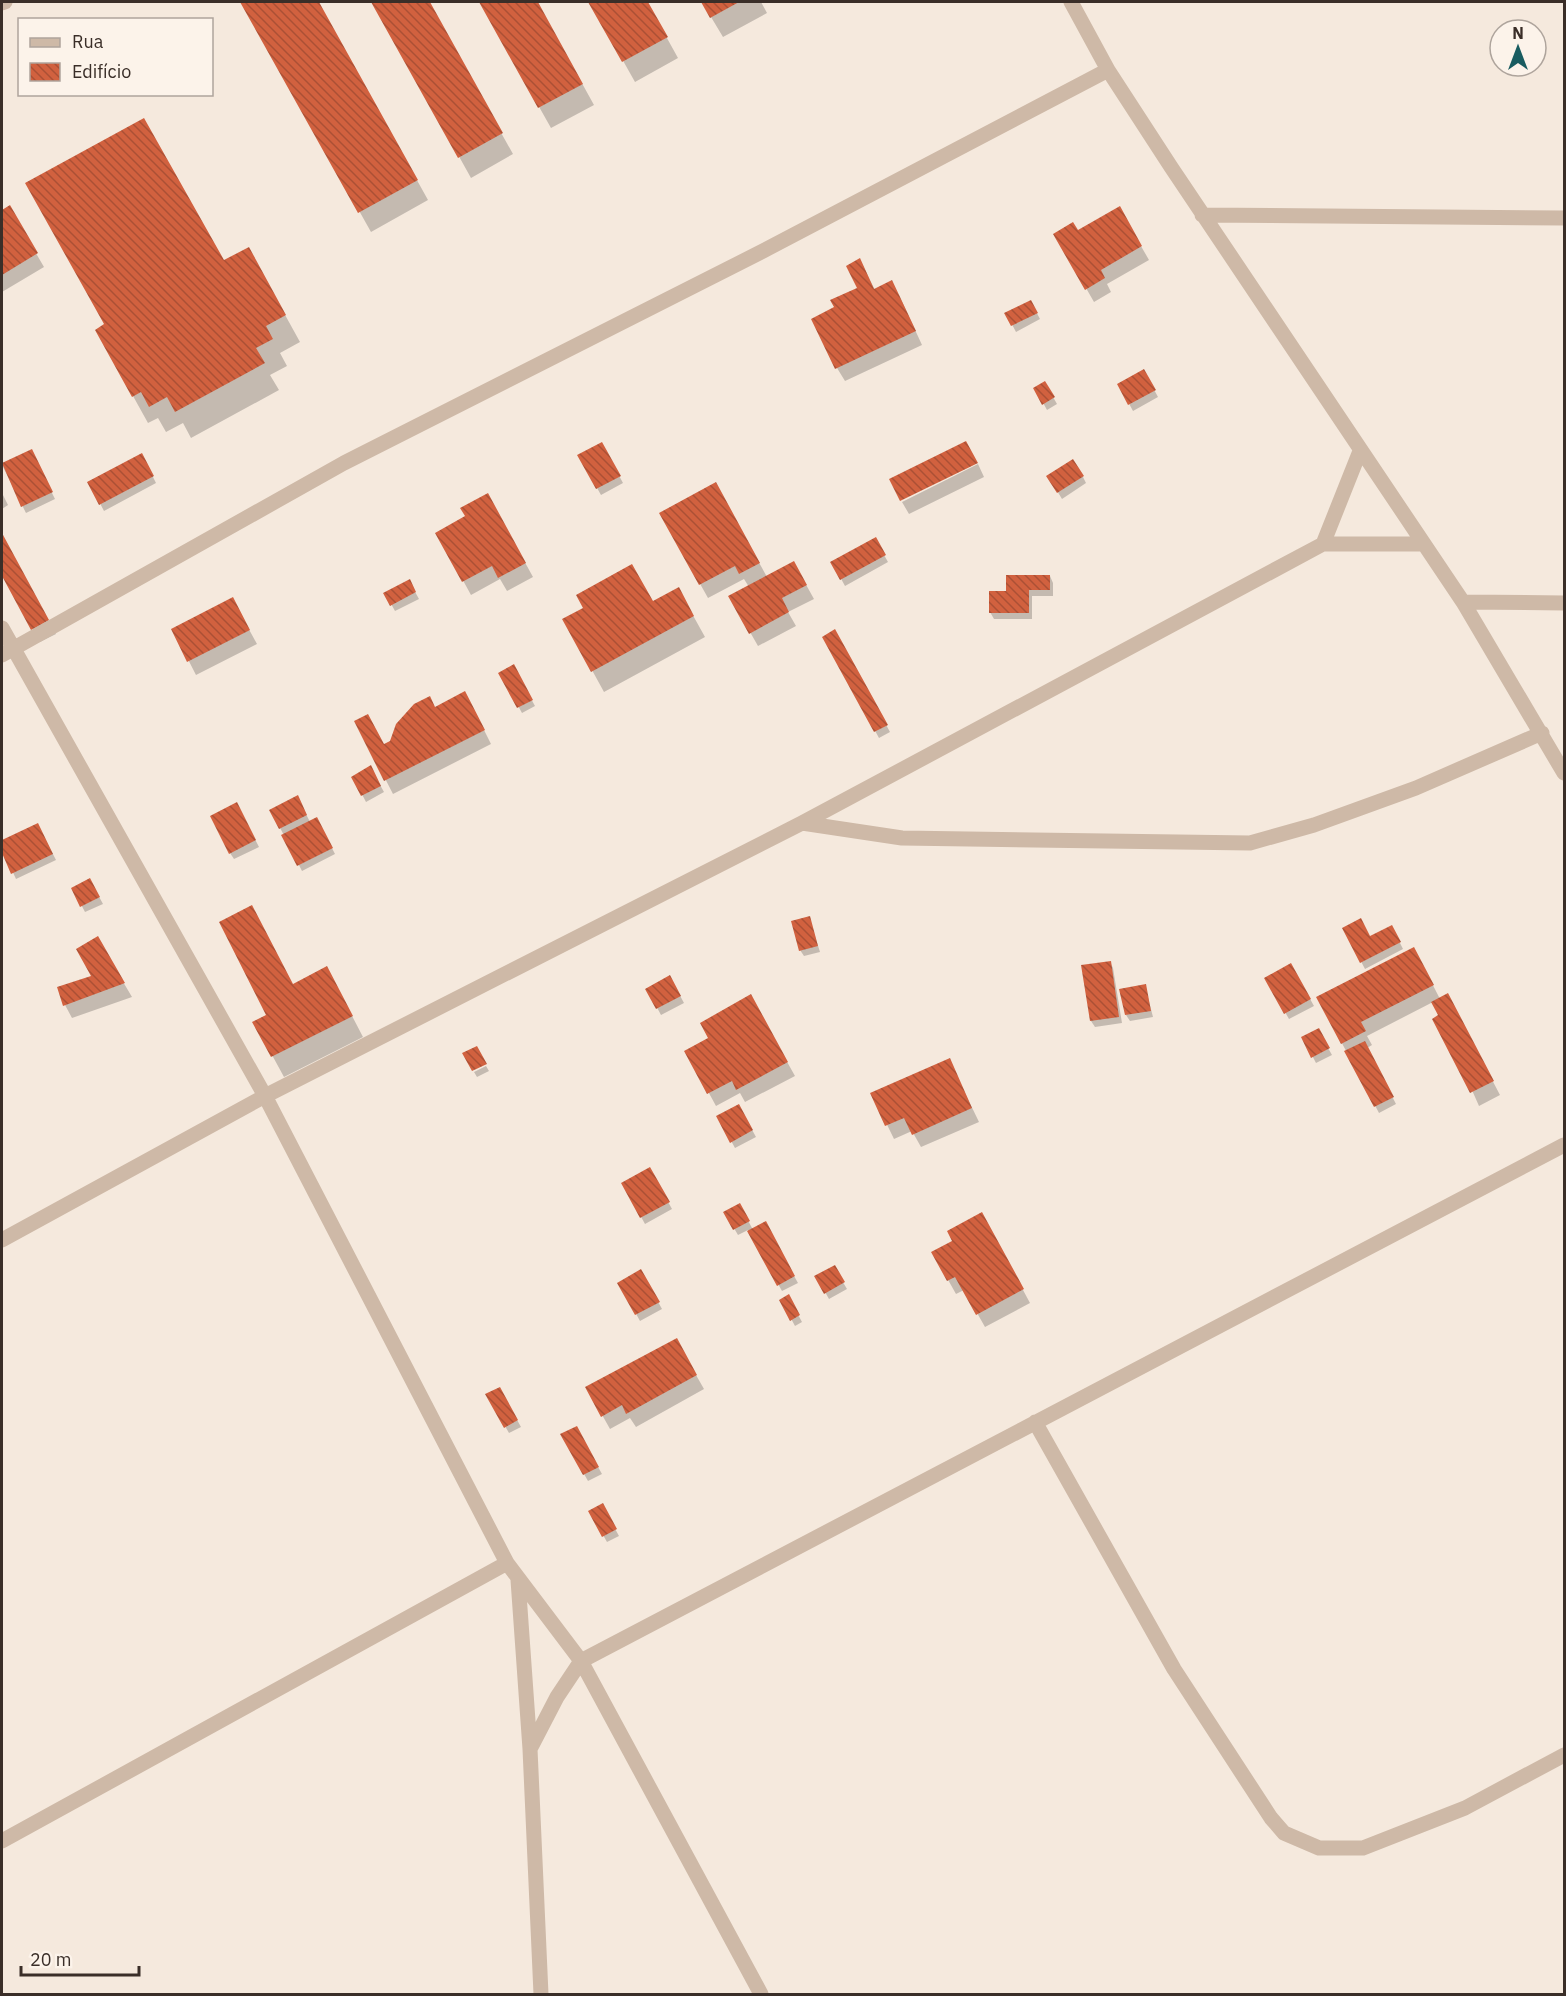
<svg xmlns="http://www.w3.org/2000/svg" width="1566" height="1996" font-family="'IBM Plex Sans',sans-serif">
<style>
.shadow{fill:#0003}
.building{fill:url(#building-back-hatch)}
.lines{fill:none;stroke-linecap:round;stroke-linejoin:round}
.minor{stroke:#ceb9a7;stroke-width:15}
</style>
<defs>
<pattern id="building-back-hatch" width="6" height="6" patternUnits="userSpaceOnUse" patternTransform="scale(1.5)"><rect width="6" height="6" fill="#d1613f"/><path d="M-1 5l2 2M0 0l6 6M5-1l2 2" fill="none" stroke="#ab5035"/></pattern>
</defs>
<rect width="100%" height="100%" fill="#f5e9dd"/>
<!-- shadow -->
<path class="shadow" d="M242 2H318L428 200 371 232Z
M373 2H428L513 154 471 178Z
M480 2H537L594 105 551 128Z
M590 2H647L678 58 635 82Z
M702 2H761L767 13 723 37Z
M9 207 44 267 2 292V211Z
M1119 208 1149 260 1107 284 1111 292 1094 302 1055 234 1078 232Z
M860 260 875 290 899 295 922 345 845 381 837 368 836 308 859 289Z
M224 262 263 275 300 342 280 353 287 366 270 375 279 390 191 438 183 423 166 432 158 418 148 423 133 396 106 325Z
M1031 302 1040 319 1016 332 1006 313Z
M1144 371 1158 397 1133 411 1119 385Z
M1045 383 1057 404 1047 410 1035 388Z
M602 444 623 483 601 495 579 456Z
M31 451 55 499 26 513 2 465Z
M145 461 156 483 104 511 89 482Z
M978 464 984 477 909 514 902 502Z
M1048 476 1083 477 1086 483 1062 499Z
M2 493 8 505 2 509Z
M723 498 767 577 794 563 814 599 788 612 796 626 758 646 730 597 749 587 744 579 708 598 661 514Z
M495 508 533 577 507 591 500 579 471 595 437 533Z
M2 536 56 634 40 642 2 573Z
M875 539 888 562 845 586 832 562Z
M1050 576 1053 583V596H1032V619H994L990 612 1008 592Z
M409 581 419 599 395 611 385 593Z
M653 603 690 610 705 637 604 692 564 619Z
M240 613 257 644 196 675 173 630Z
M835 631 890 732 879 738 824 637Z
M513 666 535 706 522 713 500 673Z
M472 706 491 744 393 794 356 722 384 746Z
M374 774 384 792 366 802 353 777Z
M301 804 310 822 317 819 335 854 302 871 271 810Z
M240 810 259 847 234 859 230 853Z
M38 825 56 860 16 879 2 849V842Z
M90 880 103 904 85 912 73 889Z
M809 917 820 952 804 956 800 950Z
M1392 927 1403 949 1365 969 1344 929 1370 938Z
M97 938 132 997 72 1018 65 1005 93 976Z
M1110 962 1113 968 1122 1023 1095 1027 1091 1021Z
M1421 962 1440 999 1455 1009 1500 1095 1479 1106 1433 1002 1367 1036 1372 1045 1367 1048 1396 1104 1379 1113 1318 998Z
M1291 965 1314 1006 1289 1019 1266 979Z
M670 977 684 1003 661 1015 647 989Z
M293 986 338 989 363 1037 284 1077 254 1022 268 1015Z
M1145 986 1153 1017 1130 1021 1126 1015Z
M750 996 795 1076 745 1102 740 1093 716 1106 686 1051 710 1038Z
M1318 1030 1332 1055 1316 1063 1303 1038Z
M949 1060 979 1122 921 1147 912 1131 894 1139 872 1094Z
M486 1066 489 1071 477 1077 474 1072Z
M739 1106 756 1137 735 1148 718 1117Z
M650 1169 672 1209 645 1224 623 1184Z
M740 1205 753 1230 765 1224 798 1283 782 1291 748 1230 738 1235 725 1213Z
M989 1227 1030 1303 985 1327 964 1290 956 1294 933 1253Z
M834 1267 847 1289 829 1299 816 1276Z
M641 1271 662 1309 640 1321 619 1283Z
M788 1296 802 1322 795 1326 781 1300Z
M676 1340 704 1389 636 1427 630 1418 610 1429 587 1388Z
M500 1389 521 1427 509 1433 487 1395Z
M576 1428 602 1474 588 1481 562 1435Z
M602 1505 619 1536 607 1542 590 1512Z"/>
<!-- building -->
<path class="building" d="M240 2H319L418 180 358 213Z
M371 2H430L503 133 458 158Z
M479 2H538L583 84 538 108Z
M588 2H648L668 37 622 62Z
M701 2H739L710 18Z
M144 118 224 260 249 247 286 315 266 326 273 339 256 348 265 363 175 412 167 397 149 407 141 392 132 397 95 330 104 324 25 183Z
M10 205 38 253 2 275V210Z
M1120 206 1142 246 1101 270 1105 278 1085 290 1053 234 1073 222 1078 230Z
M860 258 874 289 892 280 916 331 835 369 811 319 834 307 830 300 857 288 846 266Z
M1031 300 1038 313 1011 326 1004 313Z
M1144 369 1156 390 1128 405 1117 384Z
M1045 381 1055 397 1042 405 1033 388Z
M966 441 978 463 900 501 889 479Z
M602 442 621 476 596 489 577 455Z
M32 449 53 492 21 507 2 463Z
M142 453 154 476 99 505 87 482Z
M1073 459 1084 476 1057 493 1046 476Z
M716 482 760 563 739 574 735 566 699 585 659 513Z
M488 493 526 563 498 578 492 566 462 582 435 533 465 516 460 508Z
M2 533 49 620 31 630 2 576Z
M876 537 886 555 840 580 830 562Z
M794 561 807 585 782 598 789 612 749 634 728 596Z
M632 564 653 601 679 587 694 616 591 672 562 619 583 608 576 595Z
M1006 575H1050V590H1029V613H989V591H1006Z
M410 579 416 592 390 606 383 593Z
M233 597 250 630 187 662 171 629Z
M835 629 888 725 874 732 822 637Z
M514 664 533 700 517 708 498 673Z
M465 691 485 730 384 781 354 721 368 714 384 744 390 741 396 724 414 704 430 696 435 707Z
M371 765 381 786 361 796 351 777Z
M298 795 307 815 279 829 269 810Z
M237 802 256 840 229 854 210 816Z
M317 817 333 848 297 866 281 835Z
M38 823 53 854 11 874 2 853V840Z
M90 878 100 897 80 907 71 888Z
M252 905 293 984 327 966 353 1016 271 1057 252 1022 266 1015 219 922Z
M810 916 818 946 799 951 791 921Z
M1361 918 1370 936 1392 925 1401 942 1360 963 1342 928Z
M98 936 125 983 63 1006 57 987 91 976 76 949Z
M1414 947 1434 985 1361 1022 1366 1031 1341 1044 1316 997Z
M1111 961 1119 1017 1090 1021 1081 965Z
M1291 963 1311 999 1284 1014 1264 978Z
M670 975 681 996 656 1009 645 989Z
M1146 984 1151 1011 1125 1015 1119 989Z
M1448 993 1494 1081 1470 1093 1432 1019 1438 1015 1431 1002Z
M751 994 788 1062 736 1090 732 1081 707 1094 684 1051 708 1038 700 1023Z
M1319 1028 1330 1048 1311 1058 1301 1037Z
M1365 1041 1394 1097 1374 1107 1344 1051Z
M477 1046 487 1064 472 1071 462 1053Z
M950 1058 972 1108 912 1135 904 1118 885 1126 870 1093Z
M739 1104 753 1130 730 1143 716 1116Z
M650 1167 670 1202 640 1218 621 1183Z
M740 1203 750 1221 733 1230 723 1212Z
M982 1212 1024 1289 976 1315 955 1277 947 1281 931 1252 952 1241 947 1231Z
M766 1221 795 1276 777 1286 747 1231Z
M835 1265 845 1282 824 1294 814 1276Z
M641 1269 660 1302 635 1315 617 1283Z
M789 1294 800 1315 790 1321 779 1300Z
M677 1338 697 1375 626 1414 622 1405 601 1417 585 1387Z
M500 1387 518 1420 504 1428 485 1394Z
M577 1426 599 1467 583 1475 560 1434Z
M603 1503 617 1529 602 1537 588 1511Z"/>
<g class="lines">
<!-- minor -->
<path class="minor" d="M1071 2 1108 70 1171 167 1463 602 1564 773
M2 3 5 2
M1202 215 1564 218
M1323 544 1360 451
M1463 602 1564 603
M2 628 265 1096 507 1563 581 1661 761 1994
M2 655 344 463 763 251 1108 70
M802 823 902 838 1250 843 1314 825 1416 788 1542 733
M2 1240 265 1096 802 823 1323 544H1423
M1035 1422 1174 1669 1271 1818 1284 1833 1319 1848H1363L1465 1808 1564 1755
M518 1580 530 1749 541 1994
M530 1749 557 1697 581 1661 1564 1145
M2 1841 507 1563"/>
</g>
<!-- border -->
<rect width="1566" height="1996" fill="none" stroke="#3a2e28" stroke-width="6"/>
<!-- legend -->
<rect x="18" y="18" width="195" height="78" fill="#fcf3ea" stroke="#aea49c" stroke-width="1.5"/>
<rect x="30" y="38" width="30" height="9" fill="#ceb9a7" stroke="#aea49c" stroke-width="1.5"/>
<text x="72" y="48" font-size="18" fill="#3a2e28">Rua</text>
<rect x="30" y="63" width="30" height="18" fill="url(#building-back-hatch)" stroke="#aea49c" stroke-width="1.5"/>
<text x="72" y="78" font-size="18" fill="#3a2e28">Edifício</text>
<!-- north arrow -->
<g transform="translate(1518 48)"><circle r="28" fill="#fcf3ea" stroke="#aea49c" stroke-width="1.5"/>
<path d="M0-4.5L10 22L0 15L-10 22Z" fill="#195c60"/>
<text y="-9" font-size="16" font-weight="bold" text-anchor="middle" fill="#3a2e28">N</text>
</g>
<!-- scale -->
<path d="M21 1966v9h118v-9" fill="none" stroke="#3a2e28" stroke-width="3"/>
<text x="30" y="1966" font-size="18" fill="#3a2e28" stroke="#fcf3ea" stroke-width="4.5" paint-order="stroke">20 m</text>
</svg>
